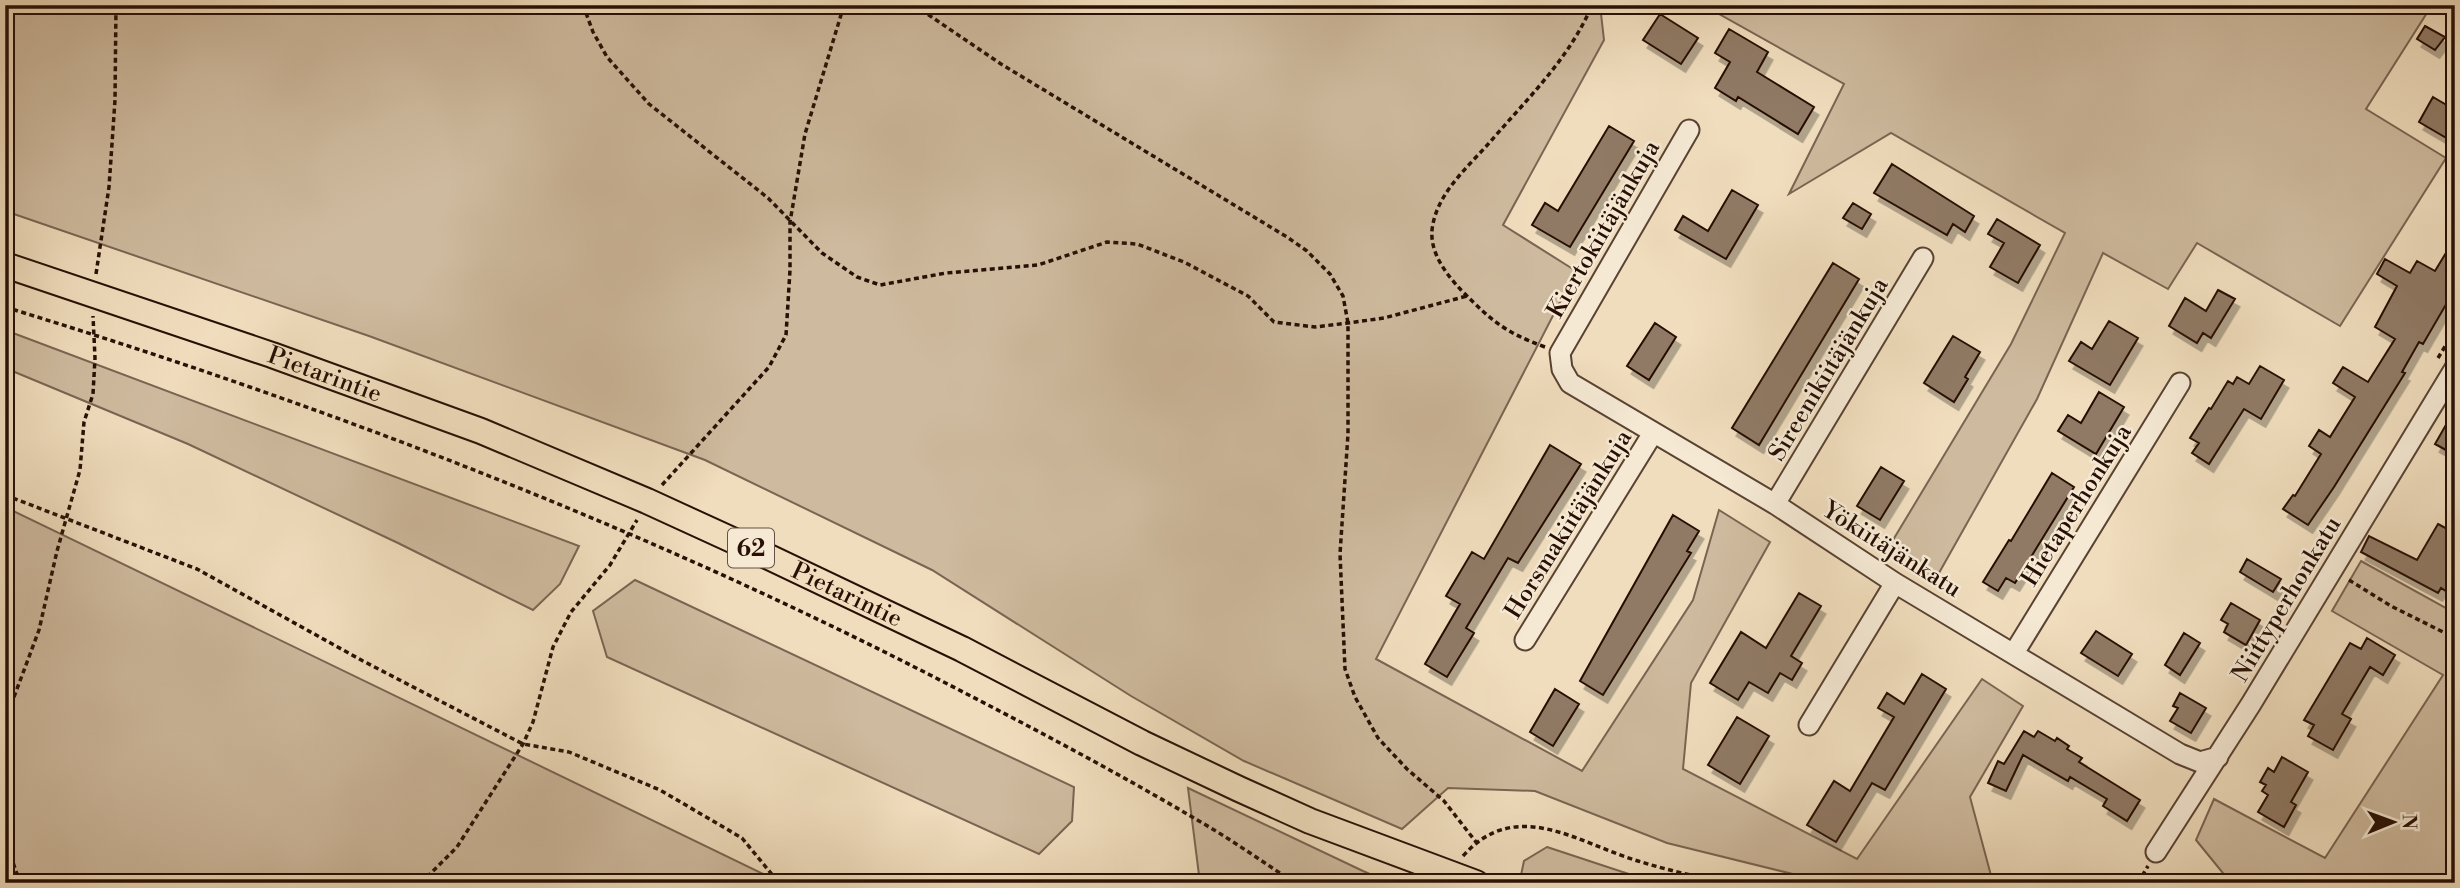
<svg xmlns="http://www.w3.org/2000/svg" width="2460" height="888" font-family="'Libre Bodoni',serif">
<style>
.green{fill:#ceba9e;stroke:#7a6452;stroke-width:2}
.building{fill:#907a65;stroke:#270f05;stroke-width:2;filter:url(#shadow)}
.lines{fill:none;stroke-linecap:round;stroke-linejoin:round}
.minor-casing{stroke:#594233;stroke-width:23}
.major-casing{stroke:#270f05;stroke-width:28}
.path{stroke:#270f05;stroke-width:3.5;stroke-dasharray:5 3.5;stroke-linecap:butt}
.minor{stroke:#f5e9d4;stroke-width:19}
.major{stroke:#f0ddbd;stroke-width:24}
.labels{text-anchor:middle;stroke-width:5;stroke-linejoin:round;paint-order:stroke}
.shield{fill:#f5e9d4;stroke:#655043;stroke-width:2}
.shield-label{font-size:23px;font-weight:bold;fill:#270f05}
.street-label{font-size:24px;fill:#270f05;stroke:#f5e9d4}
</style>
<defs>
<filter id="shadow"><feDropShadow dx="4.5" dy="8" stdDeviation="0" flood-color="#0004"/></filter>
</defs>
<rect width="100%" height="100%" fill="#f0ddbd"/>
<filter id="stains"><feTurbulence type="fractalNoise" baseFrequency=".00286" numOctaves="4"/><feColorMatrix values="0 0 0 0 .2 0 0 0 0 .09 0 0 0 0 .02 0 0 0 .5 -.17"/></filter>
<radialGradient id="worn" r=".72"><stop offset=".6" stop-color="#630" stop-opacity="0"/><stop offset="1" stop-color="#630" stop-opacity=".3"/></radialGradient>
<!-- green -->
<path class="green" d="M5 5H1600L1604 40 1503 225 1576 271 1376 659 1582 771 1693 600 1719 510 1770 542 1691 683 1683 769 1857 859 1982 679 2023 706 1970 797 1993 883H1842L1813 879 1667 843 1535 791 1448 788 1402 829 1244 761 1131 696 932 570 705 460 369 336 5 211Z
M1703 5H2432L2366 109 2446 158 2340 326 2197 243 2168 289 2103 253 2037 399 1935 580 1887 550 2011 344 2065 233 1891 133 1789 194 1844 84Z
M5 330 579 546 560 584 533 610 398 543 188 444 5 368Z
M5 507 782 883H5Z
M2361 561 2455 613V883H2231L2196 840 2214 799 2325 858 2443 675 2332 611Z
M635 580 1074 787 1072 821 1039 854 607 657 593 611Z
M1188 788 1363 871 1390 883H1200Z
M1547 847 1656 883H1546L1521 875 1524 861Z"/>
<!-- building -->
<path class="building" d="M1660 14 1698 38 1681 64 1643 40Z
M2425 26 2445 37 2435 50 2417 39Z
M1729 29 1768 52 1757 72 1814 107 1798 134 1738 97 1736 101 1715 88 1730 62 1715 53Z
M2433 97 2455 110V143L2419 122Z
M1609 126 1634 141 1570 247 1532 225 1545 203 1558 211Z
M1892 164 1974 216 1965 232 1953 224 1947 235 1874 193Z
M1732 190 1758 205 1726 259 1675 230 1683 216 1708 231Z
M1853 203 1871 214 1862 229 1843 218Z
M1997 219 2040 245 2018 283 1990 267 2004 243 1988 234Z
M2455 238V289L2423 344 2419 342 2402 372 2405 373 2334 487 2308 525 2283 509 2293 495 2295 496 2321 454 2309 446 2319 430 2330 437 2355 397 2333 383 2343 367 2368 382 2395 339 2375 327 2397 286 2377 274 2385 259 2410 273 2417 261 2435 271Z
M1833 263 1859 279 1759 445 1732 428Z
M2218 290 2235 299 2211 338 2203 333 2197 343 2169 326 2185 298 2206 311Z
M2109 321 2138 338 2110 385 2069 361 2081 342 2092 349Z
M1655 323 1676 337 1649 380 1627 366Z
M1953 336 1980 352 1965 377 1968 379 1954 402 1924 383Z
M2260 366 2284 380 2261 419 2244 409 2209 464 2192 453 2199 443 2190 438 2209 408 2211 409 2228 381 2233 384 2237 377 2249 384Z
M2099 392 2124 407 2096 454 2058 431 2068 415 2081 423Z
M2455 409V455L2435 444Z
M1550 445 1581 464 1518 563 1508 558 1466 628 1474 633 1447 677 1425 664 1460 604 1446 596 1472 552 1484 559Z
M1881 467 1904 481 1880 520 1857 506Z
M2052 473 2074 487 2015 583 2006 578 1998 591 1983 582 2009 540 2011 541Z
M1673 515 1699 531 1687 551 1691 553 1603 695 1580 681Z
M2438 524 2455 533V597L2441 588 2438 593 2361 552 2369 536 2417 560Z
M2247 559 2281 579 2273 592 2240 572Z
M1799 593 1821 606 1791 656 1802 663 1792 680 1780 673 1768 693 1749 682 1738 700 1710 683 1741 632 1766 648Z
M2231 603 2260 620 2246 645 2224 632 2228 624 2221 620Z
M2096 631 2132 654 2118 676 2081 653Z
M2184 633 2200 643 2180 675 2165 665Z
M2367 638 2395 655 2383 675 2370 667 2342 714 2351 719 2333 750 2308 736 2314 725 2304 720 2350 643 2361 649Z
M1922 674 1946 689 1885 790 1872 783 1836 842 1807 825 1834 781 1850 791 1894 717 1878 708 1887 693 1904 704Z
M1555 689 1579 704 1553 746 1530 732Z
M2180 693 2206 708 2191 733 2170 721 2178 708 2173 706Z
M1737 717 1769 736 1740 784 1708 765Z
M2024 731 2034 737 2038 731 2055 741 2057 738 2069 746 2067 749 2082 758 2079 762 2140 800 2127 821 2103 806 2107 799 2070 777 2068 781 2023 755 2006 791 1988 783 1998 761 2004 764Z
M2282 757 2308 772 2291 802 2296 805 2284 827 2258 812 2268 795 2262 791 2266 785 2260 782 2268 768 2274 772Z"/>
<g class="lines">
<defs>
<path id="minor" d="M1689 130 1560 353 1562 369 1570 383 1775 504 1895 583 2180 754 2200 762 2218 757
M1775 504 1923 258
M1525 640 1653 433
M2014 653 2180 383
M1809 725 1895 583
M2156 852 2251 704 2455 368"/>
<g id="major">
<path id="s1" d="M5 265 272 355 481 431 647 501 754 550 962 649 1142 743 1239 789 1310 821 1476 883"/>
</g>
</defs>
<!-- minor casing -->
<use href="#minor" class="minor-casing"/>
<!-- major casing -->
<use href="#major" class="major-casing"/>
<!-- path -->
<path class="path" d="M583 5 593 32 607 57 649 104 768 198 822 253 857 277 880 285 946 273 1038 265 1107 242 1137 244 1184 262 1248 296 1274 322 1315 327 1348 323 1384 318 1467 296
M914 5 1001 64 1287 237 1307 251 1330 274 1343 296 1348 323V434L1340 554 1345 669 1355 697 1378 738 1407 769 1444 801 1476 842
M96 274 109 187 115 100 116 5
M5 307C325 405 638 525 936 678 1025 724 1113 770 1199 821 1232 840 1263 862 1295 883
M1545 347C1504 332 1492 321 1462 291 1447 275 1430 254 1432 230 1436 194 1467 168 1490 142 1527 99 1570 58 1592 5
M2438 358 2455 330
M662 485 769 367 786 335 790 270V222L805 134 844 5
M5 495 197 569 363 661 523 744 569 752 660 790 742 838 779 883
M2349 580 2391 606 2455 638
M5 721 39 630 57 551 80 470 84 422 93 394 95 358 93 316
M5 839 20 883
M1463 856C1516 796 1578 843 1638 861 1667 870 1697 877 1728 883
M421 883 457 847 523 744 533 722 553 647 571 612 610 565 637 520
M2138 883 2148 866"/>
<!-- minor -->
<use href="#minor" class="minor"/>
<!-- major -->
<use href="#major" class="major"/>
</g>
<g class="labels">
<!-- shield labels -->
<rect class="shield" x="728" y="528.5" width="46" height="39" rx="5"/>
<g class="shield-label">
<text x="751" y="556">62</text>
</g>
<!-- street labels -->
<g class="street-label">
<text transform="translate(1603 229) rotate(-60)" y="8">Kiertokiitäjänkuja</text>
<text transform="translate(1828 369) rotate(-59)" y="8">Sireenikiitäjänkuja</text>
<text dy="8" stroke="none"><textPath href="#s1" startOffset="338">Pietarintie</textPath></text>
<text transform="translate(2076 505) rotate(-58)" y="8">Hietaperhonkuja</text>
<text transform="translate(1568 524) rotate(-58)" y="8">Horsmakiitäjänkuja</text>
<text transform="translate(1892 549) rotate(32)" y="8">Yökiitäjänkatu</text>
<text dy="8" stroke="none"><textPath href="#s1" startOffset="905">Pietarintie</textPath></text>
<text transform="translate(2286 599) rotate(-59)" y="8">Niittyperhonkatu</text>
</g>
</g>
<!-- margin -->
<rect width="2460" height="888" fill="none" stroke="#f0ddbd" stroke-width="28"/>
<rect x="7" y="7" width="2446" height="874" fill="none" stroke="#270f05" stroke-width="3.5"/>
<rect x="14" y="14" width="2432" height="860" fill="none" stroke="#270f05" stroke-width="2"/>
<!-- north arrow -->
<g transform="translate(2393 822) rotate(89)" stroke="#f5e9d4" stroke-width="5" paint-order="stroke">
<path d="M0-5L12 26L0 18L-12 26Z" fill="#270f05"/>
<text y="-10" font-size="19" font-weight="bold" text-anchor="middle" fill="#270f05">N</text>
</g>
<rect width="100%" height="100%" filter="url(#stains)"/>
<rect width="100%" height="100%" fill="url(#worn)"/>
</svg>
